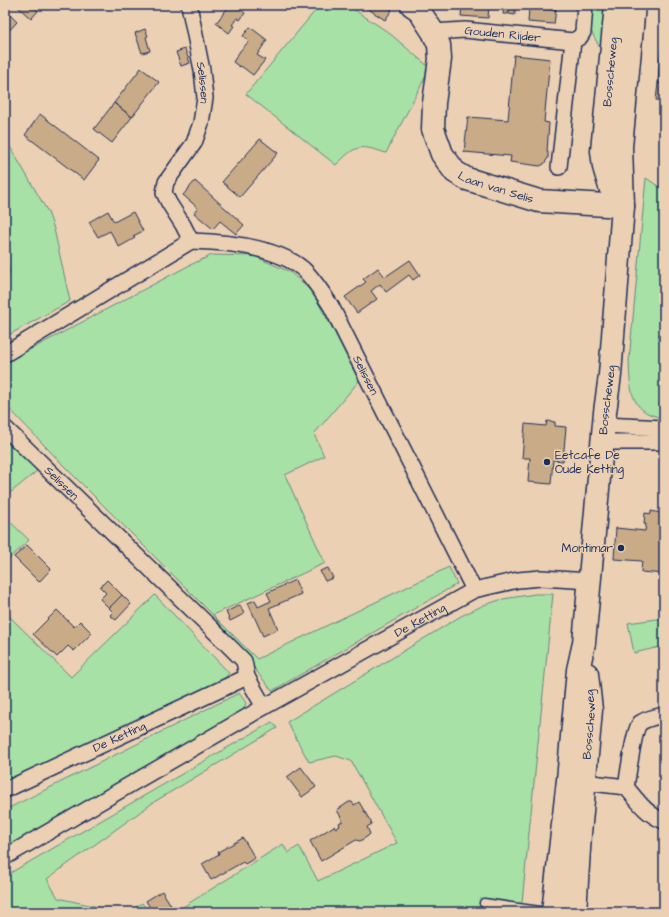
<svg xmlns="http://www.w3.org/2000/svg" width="669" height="917" font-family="'Architects Daughter',sans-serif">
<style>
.green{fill:#a8e1a6;stroke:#628882}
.water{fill:#7bc5db;stroke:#5589a9}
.building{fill:#caab87;stroke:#1b2f5e}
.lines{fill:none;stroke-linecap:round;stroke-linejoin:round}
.lane-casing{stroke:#1b2f5e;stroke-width:11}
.street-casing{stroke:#1b2f5e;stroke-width:18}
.secondary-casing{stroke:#1b2f5e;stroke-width:25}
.lane{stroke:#ecd0b3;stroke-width:8}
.street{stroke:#ecd0b3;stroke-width:15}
.secondary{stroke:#ecd0b3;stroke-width:22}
.poi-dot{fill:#1b2f5e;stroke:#ecd0b3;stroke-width:1.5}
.labels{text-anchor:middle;stroke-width:3;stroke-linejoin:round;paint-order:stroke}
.street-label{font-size:12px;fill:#1b2f5e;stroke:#ecd0b3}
.poi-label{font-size:12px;fill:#1b2f5e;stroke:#ecd0b3;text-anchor:start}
</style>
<rect width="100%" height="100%" fill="#ecd0b3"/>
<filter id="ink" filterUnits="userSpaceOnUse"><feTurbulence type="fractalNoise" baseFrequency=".025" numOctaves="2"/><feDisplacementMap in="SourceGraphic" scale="8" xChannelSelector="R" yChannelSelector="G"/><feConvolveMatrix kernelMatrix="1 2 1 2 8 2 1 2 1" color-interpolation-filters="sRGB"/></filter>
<g filter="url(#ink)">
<!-- green -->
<path class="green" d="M320 5H347L388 32 430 68 386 153C359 144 356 145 336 165L246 94Z
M592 5H613L603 54 590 29Z
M5 138 48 212 54 229 70 301 5 337V297L9 271 5 244Z
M646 178 664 190V418C660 418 656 416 652 415 629 407 630 382 629 361Z
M212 255 254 256 290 272 312 292 334 331 359 381 314 434 324 456 285 475 325 563 213 615 257 659 449 567 457 584 272 691 213 615 65 467 5 404V363L188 266Z
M5 438 37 471 5 497Z
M5 517 29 540 5 563Z
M535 594H553L521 912H175L283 844 288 853 299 846 318 881 397 843 351 761 336 756 309 762 287 722 461 616 484 605 503 599Z
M155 595 229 673 224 679 5 782V612L71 677Z
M664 618V646L634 653 628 623Z
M239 693 246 703 238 724 5 852V810Z
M272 722 277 728 154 802 47 879 58 898 120 912H5V876Z
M142 903 149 912H129Z"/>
<!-- water -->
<path class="water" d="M5 244 9 271 5 297Z"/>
<!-- building -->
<path class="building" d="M16 5H32L38 11 31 19Z
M230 5H235L245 13 240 20 237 18 232 25 234 26 229 33 216 23Z
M362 5H384L392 10 385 20Z
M462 5H489L488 18 461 16Z
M530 5H556V10L529 8Z
M509 6 515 7V15L509 14Z
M504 7H509L508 14H503Z
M529 8 556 10 554 24 528 22Z
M5 10 17 22 5 35Z
M250 27 267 40 257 55 265 60 253 75 241 66 240 67 233 62 240 51 249 41 243 36Z
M145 29 148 36 146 37 150 51 142 53 135 33Z
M185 49 190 63 181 66 176 52Z
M661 50 664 51V68L659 67Z
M514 55 550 59 544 122 549 123 547 152H548V158L544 164 540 166 510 162 511 156 464 152 468 117 508 120Z
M659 67 664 68V84L658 83Z
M141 68 159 82 132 117 114 103Z
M658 83 664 84V103L663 101 656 100Z
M114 103 132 117 112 143 94 129Z
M40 114 99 160 84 180 25 135Z
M260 139 278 153 240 197 222 182Z
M195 181 244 225 236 234 220 221 213 229 194 213 198 208 183 195Z
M108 211 114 222 133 212 143 231 133 236 135 238 119 247 110 231 98 237 89 222Z
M410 260 420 275 413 280 409 275 386 292 380 284 371 291 377 299 357 313 345 297 366 282 363 279 378 268 385 277Z
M547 421 555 422V426L566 427 563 461 553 460 551 484 528 482 530 458H522L525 424 546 426Z
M651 511 661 513V532L664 533V574L641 572 642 561 614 559 616 528 645 531 646 524H644L645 513 651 514Z
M27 545 51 569 39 582 14 557Z
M328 568 333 578 325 581 320 571Z
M107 580 122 595 109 608 100 599 106 593 100 587Z
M295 580 301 594 269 608 278 629 263 636 248 603 255 600 258 607 271 601 267 593Z
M122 595 131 604 116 620 110 615 113 612 109 608Z
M240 605 244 614 230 621 226 612Z
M57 610 74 627 80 621 92 633 74 651 68 646 57 657 33 634Z
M661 653H664V670Z
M301 767 316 787 302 797 287 777Z
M349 802H352L354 805 359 802 372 824 367 827 370 834 368 836 360 841 356 840 321 861 310 841 334 826 336 828 340 826 339 823 343 821 337 810Z
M243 838 255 858 245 864 243 862 211 880 202 864 219 854 218 852Z
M162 891 174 910 172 912H153L146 901Z"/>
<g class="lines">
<defs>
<path id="lane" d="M484 903 540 911 553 910"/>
<g id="street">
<path id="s1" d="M189 5 202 70 205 98 201 123 194 143 166 182 164 193 169 203 183 225 191 241"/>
<path id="s2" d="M433 32 465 30 573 41 580 37 583 32 585 5"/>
<path d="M559 167 573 41"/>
<path id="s3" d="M5 354 191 241C225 242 276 246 303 269 314 279 323 294 331 306L474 590"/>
<path d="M604 425 664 428"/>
<path id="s4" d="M5 428 209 626 244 661 247 677 264 707"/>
<path d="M602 442H657L664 440"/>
<path d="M575 781 626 787C628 776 634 729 640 723 647 718 656 717 664 715"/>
<path d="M626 787C637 800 647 815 664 821"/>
<path id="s5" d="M5 790 247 677"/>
<path id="s6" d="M5 857 264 707 474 590 518 580 541 578 590 581"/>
</g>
<g id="secondary">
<path id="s7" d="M412 5 418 9 433 32 439 45 440 59 434 103 433 129 442 154 455 172 467 179 539 201 623 206"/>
<path d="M616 5 602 151 604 167 610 187 622 204"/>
<path id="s8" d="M553 912 568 780 578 670 584 643 605 412 610 375 623 206 621 147 634 5"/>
<path id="s9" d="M575 912 580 834 591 710 587 674"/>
</g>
</defs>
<!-- lane casing -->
<use href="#lane" class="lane-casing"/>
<!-- street casing -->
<use href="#street" class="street-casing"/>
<!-- secondary casing -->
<use href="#secondary" class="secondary-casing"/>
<!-- lane -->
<use href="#lane" class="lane"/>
<!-- street -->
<use href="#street" class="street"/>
<!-- secondary -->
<use href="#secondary" class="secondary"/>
</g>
</g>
<!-- markers -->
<g class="poi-dot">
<circle cx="547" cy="462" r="4"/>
<circle cx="621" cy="548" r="4"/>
</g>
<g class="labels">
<!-- street labels -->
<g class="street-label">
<text dy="4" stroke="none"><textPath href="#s2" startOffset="70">Gouden Rijder</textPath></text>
<text transform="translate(610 72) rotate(-85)" y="4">Bosscheweg</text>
<text dy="4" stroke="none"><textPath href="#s1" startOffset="79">Selissen</textPath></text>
<text dy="4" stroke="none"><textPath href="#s7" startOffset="226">Laan van Selis</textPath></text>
<text dy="4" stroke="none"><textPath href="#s3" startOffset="459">Selissen</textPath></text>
<text dy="4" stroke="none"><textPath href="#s8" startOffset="515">Bosscheweg</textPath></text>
<text dy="4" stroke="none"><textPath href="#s4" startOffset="79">Selissen</textPath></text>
<text dy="4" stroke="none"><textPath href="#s6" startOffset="478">De Ketting</textPath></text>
<text dy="4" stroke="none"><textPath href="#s9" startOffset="188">Bosscheweg</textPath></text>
<text dy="4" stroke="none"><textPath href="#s5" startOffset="126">De Ketting</textPath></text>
</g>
<!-- poi labels -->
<g class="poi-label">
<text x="555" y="459">Eetcafe De<tspan x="555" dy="14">Oude Ketting</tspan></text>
<text x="613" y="552" text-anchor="end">Montimar</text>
</g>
</g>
<!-- margin -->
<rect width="669" height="917" fill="none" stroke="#ecd0b3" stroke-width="20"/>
<rect x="10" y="10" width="649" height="897" fill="none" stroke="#1b2f5e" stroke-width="1.5" filter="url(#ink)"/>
</svg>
